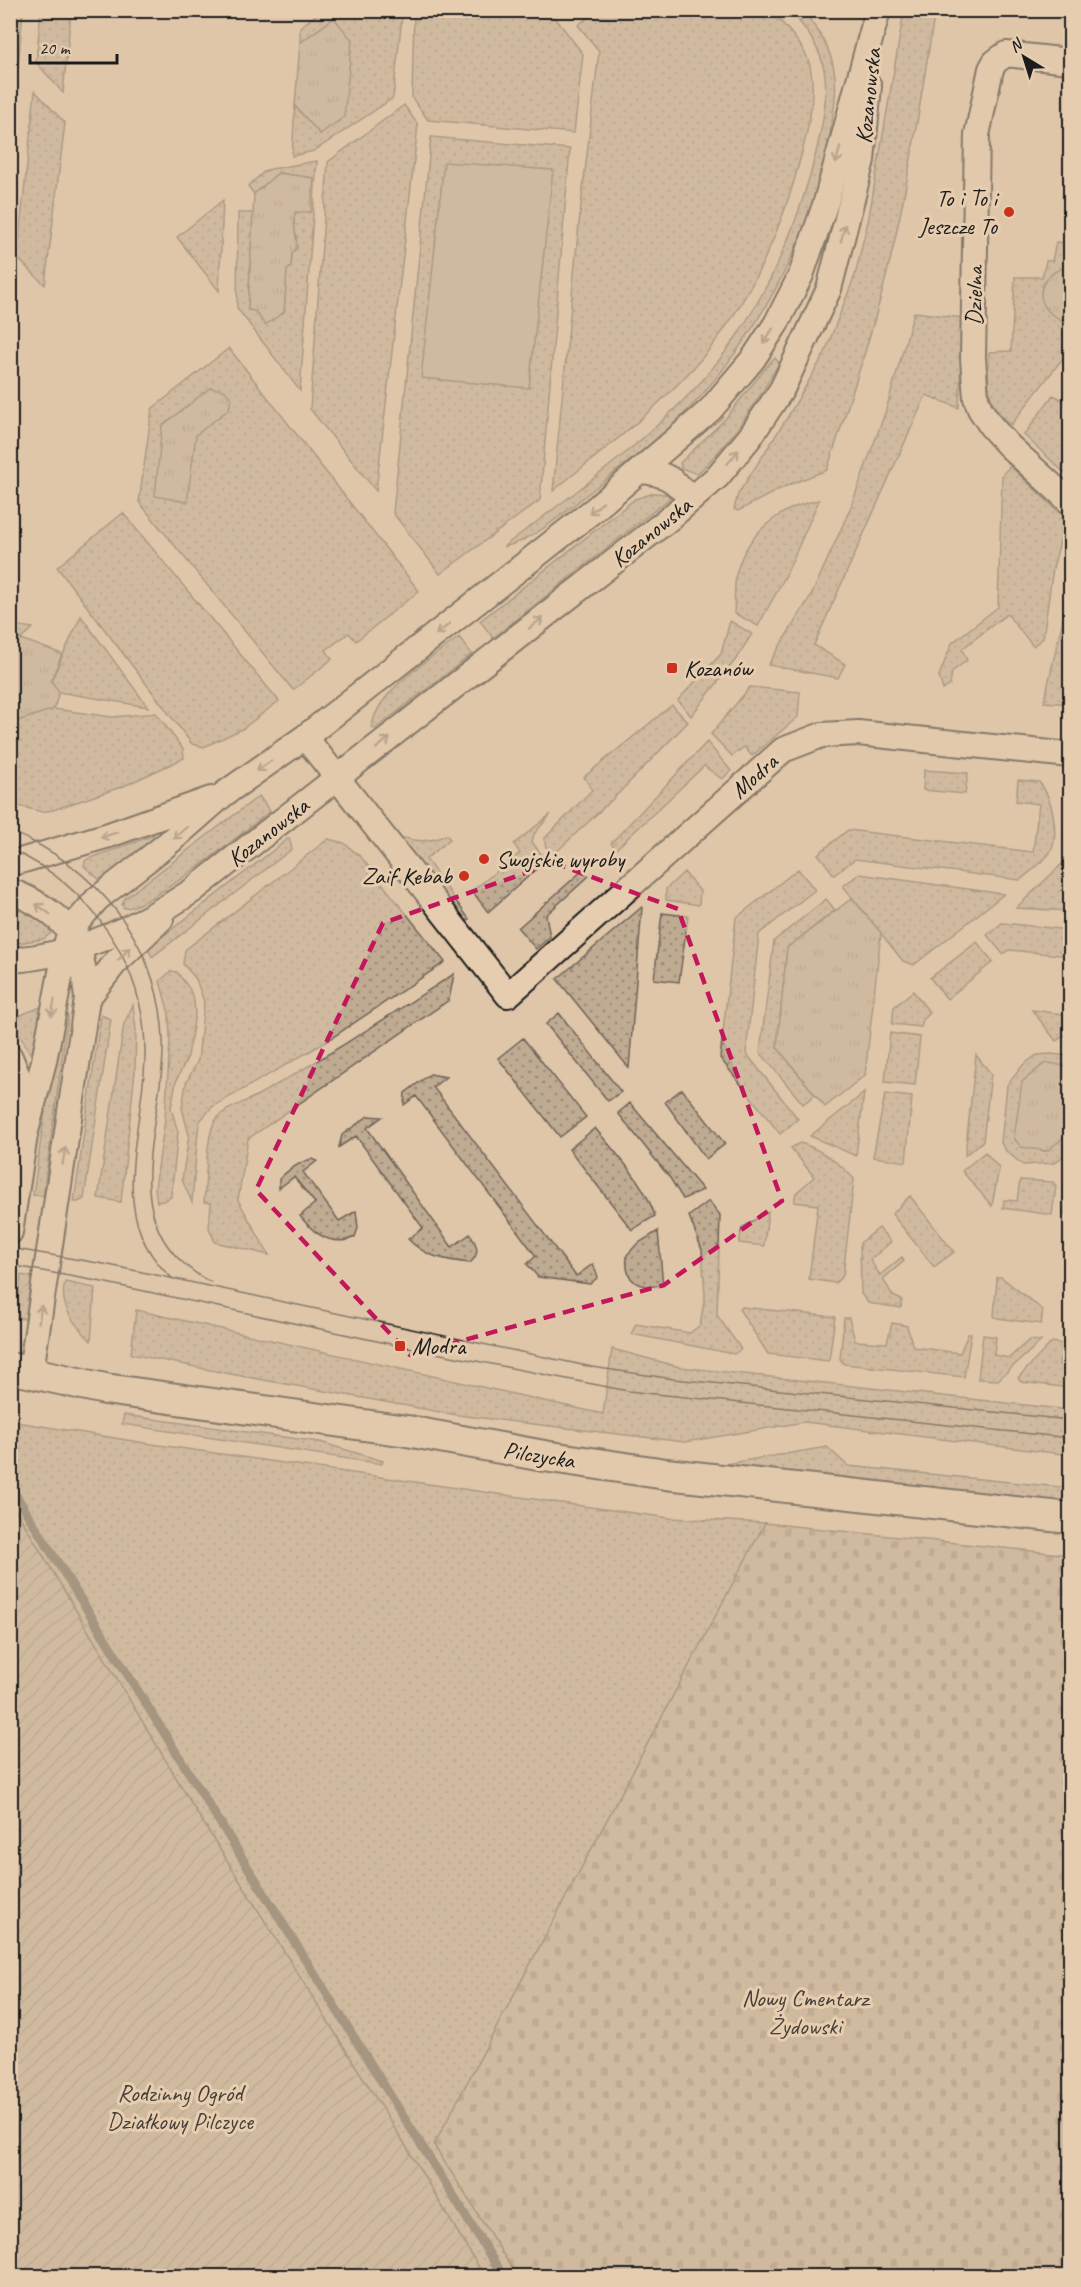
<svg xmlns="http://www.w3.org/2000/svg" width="1081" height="2287" font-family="Caveat,sans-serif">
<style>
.grass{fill:url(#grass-dots);stroke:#6e6357;stroke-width:1.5}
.cemetery{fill:url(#cemetery-stones);stroke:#6e6357;stroke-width:1.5}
.park{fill:url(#park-tufts);stroke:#6e6357;stroke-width:1.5}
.garden{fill:url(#garden-furrows);stroke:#6e6357;stroke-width:1.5}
.pitch{fill:#bfaa92;stroke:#6e6357;stroke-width:1.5}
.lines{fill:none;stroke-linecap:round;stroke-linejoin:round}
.stream{stroke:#635a50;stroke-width:9}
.minor-casing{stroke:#1c1c1c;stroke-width:28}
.tertiary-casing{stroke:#1c1c1c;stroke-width:34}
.minor{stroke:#e7cdaf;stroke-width:24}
.tertiary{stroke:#e7cdaf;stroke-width:30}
.tram{stroke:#1c1c1c;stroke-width:1.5}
.oneway{stroke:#8c7d6d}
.marked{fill:none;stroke:#c2185b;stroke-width:4.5;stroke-dasharray:12 8;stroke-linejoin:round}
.poi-dot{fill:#c8321e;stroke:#e7cdaf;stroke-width:2}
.labels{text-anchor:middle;stroke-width:6;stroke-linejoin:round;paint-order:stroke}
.street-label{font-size:24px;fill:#1c1c1c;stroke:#e7cdaf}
.poi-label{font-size:24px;fill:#1c1c1c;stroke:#e7cdaf;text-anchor:start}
.park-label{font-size:24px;fill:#45403a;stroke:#e7cdaf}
</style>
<defs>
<pattern id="grass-dots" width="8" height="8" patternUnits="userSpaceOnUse" patternTransform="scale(1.5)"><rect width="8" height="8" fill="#bfaa92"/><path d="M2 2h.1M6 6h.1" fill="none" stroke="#9a8a76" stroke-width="1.8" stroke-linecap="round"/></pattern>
<pattern id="cemetery-stones" width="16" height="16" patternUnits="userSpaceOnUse" patternTransform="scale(1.5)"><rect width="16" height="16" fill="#bfaa92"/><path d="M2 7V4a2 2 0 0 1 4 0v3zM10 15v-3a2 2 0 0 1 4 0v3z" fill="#9a8a76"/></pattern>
<pattern id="park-tufts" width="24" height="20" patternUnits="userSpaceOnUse" patternTransform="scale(1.5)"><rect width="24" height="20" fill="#bfaa92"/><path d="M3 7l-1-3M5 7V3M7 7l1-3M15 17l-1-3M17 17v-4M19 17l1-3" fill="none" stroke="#9a8a76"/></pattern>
<pattern id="garden-furrows" width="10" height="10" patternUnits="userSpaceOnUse" patternTransform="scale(1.5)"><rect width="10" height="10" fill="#bfaa92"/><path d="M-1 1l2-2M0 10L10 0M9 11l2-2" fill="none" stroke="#9a8a76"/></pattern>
</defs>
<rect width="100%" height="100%" fill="#dfc6a9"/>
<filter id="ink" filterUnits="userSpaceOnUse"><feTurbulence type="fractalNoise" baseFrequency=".0167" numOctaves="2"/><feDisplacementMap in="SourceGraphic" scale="12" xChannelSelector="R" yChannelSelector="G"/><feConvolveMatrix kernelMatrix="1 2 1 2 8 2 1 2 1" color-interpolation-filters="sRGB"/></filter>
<g filter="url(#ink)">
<!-- grass -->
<path class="grass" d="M597 10 772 11C786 28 808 48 811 71 815 97 809 127 802 152 783 228 749 306 696 365 653 413 602 451 553 491L579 223 599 51 578 25Z
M10 11H23L18 67H11Z
M41 11H71L63 93 36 62Z
M321 11H391L396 17H402L393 98 314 151 292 156 295 106 320 134 334 18 300 43V27Z
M418 11H550L583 54 574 133 428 120 412 98 414 13Z
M791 11H803C815 26 827 42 832 61 839 86 834 109 830 134 813 231 766 322 701 396 670 431 631 460 595 488 567 510 537 539 503 547 570 496 641 447 699 384 753 324 789 250 811 172 819 142 831 96 823 65 818 44 804 27 791 11Z
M904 11H935C922 90 911 169 893 248 876 323 851 397 827 470L786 486 738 511 734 509 738 494 787 418 824 355 855 275 869 217Z
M35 91 65 123 45 285 17 258Z
M404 105 418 125 376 491 310 409 328 162Z
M431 137 570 149 540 500 440 574 393 513Z
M317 161 300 391 237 308 238 213H253L248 310 284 312 287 270 291 267 292 254 297 236 292 226 295 212 314 178 278 173 254 194 248 186 266 170Z
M223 200 219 291 177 237Z
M1056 242 1070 243V268C1056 268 1045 278 1041 292L1060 320 1070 321V349L1011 425C984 404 988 383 989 352L1011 351 1015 277H1042L1046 261H1052Z
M914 312 963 318 959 408 926 395 814 645 845 664 838 678 768 665 812 594 850 509 886 410Z
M229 348 419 591 356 641 349 633 326 650 332 659 293 690 139 502 152 409Z
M775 358 779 363C757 403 731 442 697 474L681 468 680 463 725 419 772 360Z
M1053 395 1070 403V478L1024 435Z
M1010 466 1066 519 1053 568 1043 638 1033 646 1007 614 962 649 967 660 952 672 950 685 943 690 939 676 952 643 998 607 1002 475Z
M654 493 667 494 670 498 493 638 480 621 635 499Z
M819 500 786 575 758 626 734 613C735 600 734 587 736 575 745 534 780 507 819 500Z
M123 513 279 701 242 729 204 747 192 744 57 567Z
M1070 588V704L1044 702Z
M81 616 148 707 59 692 51 681Z
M730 621 752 634 736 659 691 716 678 700 721 654Z
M11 625 33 628 21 639 11 638Z
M459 637 472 654 375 729 372 728C374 692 432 658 459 637Z
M750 687 800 692 798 717 752 756 744 747 732 756 711 734Z
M672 705 688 722 616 796 553 855 546 847 544 839 592 790 584 777Z
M54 709 112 717 156 713 183 749 184 758 124 786 53 810 42 812 11 804V723Z
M707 742 731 771 722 779 704 766 616 849 611 843Z
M924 770 968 773 965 794 923 790Z
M1018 780 1039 782C1052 796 1061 837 1049 854 1041 864 1030 872 1020 880L855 859 834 875 818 854 848 830 1033 852 1039 804 1016 801Z
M259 796 270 811C246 830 149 910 124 908L122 905 125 898Z
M551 814 534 834 532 842 546 861 488 912 472 891 520 853 514 844Z
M154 835 161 837 102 882 84 866 85 861 88 859Z
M446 835 450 839 426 859 469 919 464 925 396 836C415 841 427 844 446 835Z
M289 838 292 849 152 957 148 948Z
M328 839 344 843 361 857 445 962 324 1043 212 1107 200 1121 198 1131 192 1202 182 1180 189 1135 182 1108 186 1083 198 1060 204 1002 196 979 183 964 185 950Z
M1070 862V911L1016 908 1063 863Z
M798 869 815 890 759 934 746 1053 798 1119 780 1134 720 1058 736 918Z
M582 871 589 876 546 915 550 937 536 949 518 928Z
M684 872 700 891 699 905 666 900V889Z
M859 874 1004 894 914 965 903 961 843 886Z
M826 899 835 910 787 948 777 1047 815 1095 803 1104 760 1052 774 941Z
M11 907C24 911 45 919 51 933L43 939 11 944Z
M642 907 629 1068 557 979Z
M662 913 688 916 679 982 654 979Z
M1002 923 1070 930V956L1009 950 1003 954 987 935Z
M977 942 993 962 947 999 930 978Z
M171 971 177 972 189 988 194 1000 195 1014 188 1056 176 1081 171 1108 178 1132 171 1197 164 1201 157 1202 155 1188 165 1119 170 1041 169 1014 160 981Z
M454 974 449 1000 248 1139 238 1200 269 1255 215 1242 209 1228 211 1203 204 1202C206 1184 206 1135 215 1121 223 1108 245 1103 258 1095 325 1058 389 1016 454 974Z
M913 991 930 1013 923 1020 921 1027 892 1024 894 1007Z
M133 1005 136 1030 135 1071 121 1202 98 1198 124 1024Z
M43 1006 33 1058 11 1019Z
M1032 1010 1070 1015V1032L1056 1041Z
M64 1011 68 1016 43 1196 33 1195 58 1018Z
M559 1013 621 1092 608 1101 546 1024Z
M101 1015 111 1019 84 1199 78 1202H74Z
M890 1033 920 1037 915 1085 885 1082Z
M523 1038 586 1117 560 1137 498 1058Z
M1051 1054 1070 1056V1067L1044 1064 1022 1082 1043 1151H1046L1070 1132V1151L1054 1163 1023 1165 1006 1151 1001 1143 1007 1085 1023 1065 1037 1055Z
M976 1055 991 1074 983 1141 965 1155Z
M430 1074 446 1077 433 1087 576 1276 593 1264 598 1277 590 1284 538 1277 527 1264 536 1256 416 1096 404 1105 405 1093Z
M682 1089 725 1144 706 1159 665 1102Z
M864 1093 856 1156 810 1136Z
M885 1094 912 1097 906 1162 873 1157Z
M630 1103 703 1190 683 1199 670 1178 618 1113Z
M368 1116 382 1117 367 1128 452 1247 470 1234C477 1245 481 1253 470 1263 446 1260 426 1258 408 1239L423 1228 356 1136 339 1147 342 1135Z
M595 1128C617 1155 645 1183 655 1216L632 1230 569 1149Z
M800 1143C820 1149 840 1163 854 1179L843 1276 835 1283 809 1279 818 1205 794 1202 796 1193 814 1177 791 1148Z
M985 1152 999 1168 992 1206 962 1171Z
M311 1159 317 1161 303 1172 339 1221 356 1211 358 1228 355 1237C332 1248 314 1234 300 1216L315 1203 294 1177 279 1188V1179C289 1169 298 1163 311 1159Z
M1070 1177V1210L1064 1216 1067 1180Z
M1020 1180 1053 1182 1056 1186 1052 1215 1003 1208 1004 1200 1017 1201Z
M910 1196 954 1252 934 1267 892 1214Z
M709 1201 720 1215 717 1315 741 1349 734 1354 631 1334 636 1324 690 1333 700 1325 705 1296 702 1250 689 1216Z
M768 1212 764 1246 739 1243 742 1228Z
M879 1228 891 1242 870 1260 880 1275 902 1257 904 1261 883 1279 893 1296 902 1300 901 1308 868 1303 861 1294 860 1243Z
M658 1231 663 1286C639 1288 624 1284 627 1255L637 1244Z
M21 1275 32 1277 25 1319 15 1318Z
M997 1277H1001L1043 1310 1041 1324 997 1318 994 1316Z
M65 1282 95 1288 91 1341C75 1325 58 1306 65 1282Z
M742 1307 835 1317 829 1361 768 1354 739 1309Z
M136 1310 603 1414 612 1349 680 1367 1070 1410V1455L805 1422 685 1442 457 1415 225 1373 131 1354Z
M844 1318H849L855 1341 887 1343 892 1323 907 1326 913 1347 960 1353 968 1334H971L964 1377 844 1364 840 1359Z
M983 1335 996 1337 994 1355 1009 1358 1029 1340 1041 1341 998 1380 978 1379Z
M1052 1342 1063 1344 1059 1365 1070 1367V1388L1021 1382 1018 1378Z
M124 1415 320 1442 383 1461 382 1464 122 1424Z
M11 1421 145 1443 561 1503 670 1518 765 1523 434 2145 517 2276H484L404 2143 199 1816 11 1502Z
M827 1447 848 1466 1070 1488V1502L725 1464Z"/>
<!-- cemetery -->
<path class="cemetery" d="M765 1523 1070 1555V2276H517L434 2145Z"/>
<!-- park -->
<path class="park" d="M334 18 352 40 344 117 320 134 295 106 300 43Z
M278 173 314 178 311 212H295C292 226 297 235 297 248L292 253 291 267 287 270 284 312 265 325 255 311 248 310 254 194Z
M1063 268H1070V321C1036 317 1030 280 1063 268Z
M210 388 224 390 231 398 229 409 196 435 187 502 155 496 162 426Z
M11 638 21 639 62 654 51 681 59 692 54 709 11 723Z
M852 898 881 933 865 1075 825 1107 777 1047 787 948Z
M1049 1063 1070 1067V1132L1047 1151 1021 1147 1014 1138 1022 1082 1044 1064Z"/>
<!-- garden -->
<path class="garden" d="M11 1502 199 1816 404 2143 484 2276H11Z"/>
<!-- pitch -->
<path class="pitch" d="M444 162 553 170 529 388 421 378Z"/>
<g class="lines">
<!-- stream -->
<path class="stream" d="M10 1486 503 2276"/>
<defs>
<path id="minor" d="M1070 61 1006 54 995 62 991 69 977 135 973 358 976 398 980 409 991 426 1008 445 1070 502
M641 471C667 473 675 481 692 499
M305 737 508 995 783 750 822 735 858 733 1070 755
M10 864 109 835 211 799
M10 891C36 900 69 921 78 947 84 964 85 981 87 999L31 1371
M10 960C75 956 139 927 192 891L670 518 717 477 750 437 782 389 829 289 862 160 869 86
M87 999 115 963 161 919
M10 1057 21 1084 25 1116
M10 1232 25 1135 44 1061 67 941 79 920 97 899 166 845 224 794 305 737 459 616 595 509 710 410 753 359 776 324 801 275 826 202 878 10"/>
<path id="tertiary" d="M10 1368 105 1389 407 1431 544 1456 666 1474 1070 1518"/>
</defs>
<!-- minor casing -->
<use href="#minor" class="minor-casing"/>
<!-- tertiary casing -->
<use href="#tertiary" class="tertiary-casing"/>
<!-- minor -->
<use href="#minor" class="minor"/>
<!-- tertiary -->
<use href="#tertiary" class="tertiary"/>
<!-- tram -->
<path class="tram" d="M10 831C97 867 159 943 163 1039 166 1111 119 1204 181 1261 190 1269 200 1278 211 1282
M10 849C91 886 146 965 145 1055 144 1132 103 1218 173 1279
M10 1248 104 1264 592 1367 674 1379 1070 1420
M10 1265 102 1282 400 1346 628 1391 1070 1438"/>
</g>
<!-- one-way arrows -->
<defs><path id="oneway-shaft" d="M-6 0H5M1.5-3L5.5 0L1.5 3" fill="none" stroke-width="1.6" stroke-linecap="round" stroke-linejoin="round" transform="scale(1.5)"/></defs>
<g class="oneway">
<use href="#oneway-shaft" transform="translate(838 155) rotate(105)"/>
<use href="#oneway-shaft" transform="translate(843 233) rotate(-76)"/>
<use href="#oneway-shaft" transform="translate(768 336) rotate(124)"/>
<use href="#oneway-shaft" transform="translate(733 457) rotate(-51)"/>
<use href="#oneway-shaft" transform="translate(596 508) rotate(141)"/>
<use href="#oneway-shaft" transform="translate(536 623) rotate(-38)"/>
<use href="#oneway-shaft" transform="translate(443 629) rotate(142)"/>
<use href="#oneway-shaft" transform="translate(383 743) rotate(-38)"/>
<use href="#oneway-shaft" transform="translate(264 766) rotate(145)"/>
<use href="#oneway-shaft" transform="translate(180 833) rotate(139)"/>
<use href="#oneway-shaft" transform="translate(109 835) rotate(163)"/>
<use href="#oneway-shaft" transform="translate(43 909) rotate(-145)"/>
<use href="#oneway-shaft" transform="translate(124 954) rotate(-45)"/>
<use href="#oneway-shaft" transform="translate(53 1008) rotate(100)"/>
<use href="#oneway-shaft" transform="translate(64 1156) rotate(-81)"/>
<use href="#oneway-shaft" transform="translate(40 1314) rotate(-81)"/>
</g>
</g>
<!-- marked area -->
<path d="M0 0H1081V2287H0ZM554 863 678 909 782 1201 664 1285 410 1355 256 1190 383 923Z" fill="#dfc6a9" fill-opacity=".55" fill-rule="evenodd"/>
<path class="marked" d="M554 863 678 909 782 1201 664 1285 410 1355 256 1190 383 923Z"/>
<!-- markers -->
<g class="poi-dot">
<circle cx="1009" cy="212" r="6"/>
<rect x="666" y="662" width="12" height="12" rx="3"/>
<circle cx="484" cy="859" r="6"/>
<circle cx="464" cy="876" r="6"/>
<rect x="394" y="1340" width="12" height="12" rx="3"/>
</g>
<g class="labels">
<!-- street labels -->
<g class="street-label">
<text transform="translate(868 96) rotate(-84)" y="8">Kozanowska</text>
<text transform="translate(974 296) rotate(-89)" y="8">Dzielna</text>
<text transform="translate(651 532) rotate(-39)" y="8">Kozanowska</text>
<text transform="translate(754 776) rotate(-42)" y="8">Modra</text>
<text transform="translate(268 832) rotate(-38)" y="8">Kozanowska</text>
<text transform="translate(539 1455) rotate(9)" y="8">Pilczycka</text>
</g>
<!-- poi labels -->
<g class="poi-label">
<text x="997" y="206" text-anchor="end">To i To i<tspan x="997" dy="28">Jeszcze To</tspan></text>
<text x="684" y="676">Kozanów</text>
<text x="496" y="867">Swojskie wyroby</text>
<text x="452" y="884" text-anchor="end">Zaif Kebab</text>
<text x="412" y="1354">Modra</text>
</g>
<!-- park labels -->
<g class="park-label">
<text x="805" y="2006">Nowy Cmentarz<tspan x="805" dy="28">Żydowski</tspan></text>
<text x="180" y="2101">Rodzinny Ogród<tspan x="180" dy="28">Działkowy Pilczyce</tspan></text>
</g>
</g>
<!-- margin -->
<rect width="1081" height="2287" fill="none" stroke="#e7cdaf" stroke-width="36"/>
<rect x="18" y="18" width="1045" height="2251" fill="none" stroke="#1c1c1c" stroke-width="2" filter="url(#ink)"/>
<!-- north arrow -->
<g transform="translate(1024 57) rotate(322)" stroke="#e7cdaf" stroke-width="4.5" paint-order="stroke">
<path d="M0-4.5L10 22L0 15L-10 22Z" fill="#1c1c1c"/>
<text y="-9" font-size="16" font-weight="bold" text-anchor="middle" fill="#1c1c1c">N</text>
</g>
<!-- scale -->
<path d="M30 54v9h87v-9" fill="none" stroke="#1c1c1c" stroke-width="3"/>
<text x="39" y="54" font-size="18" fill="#1c1c1c" stroke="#e7cdaf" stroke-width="4.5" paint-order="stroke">20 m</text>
</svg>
